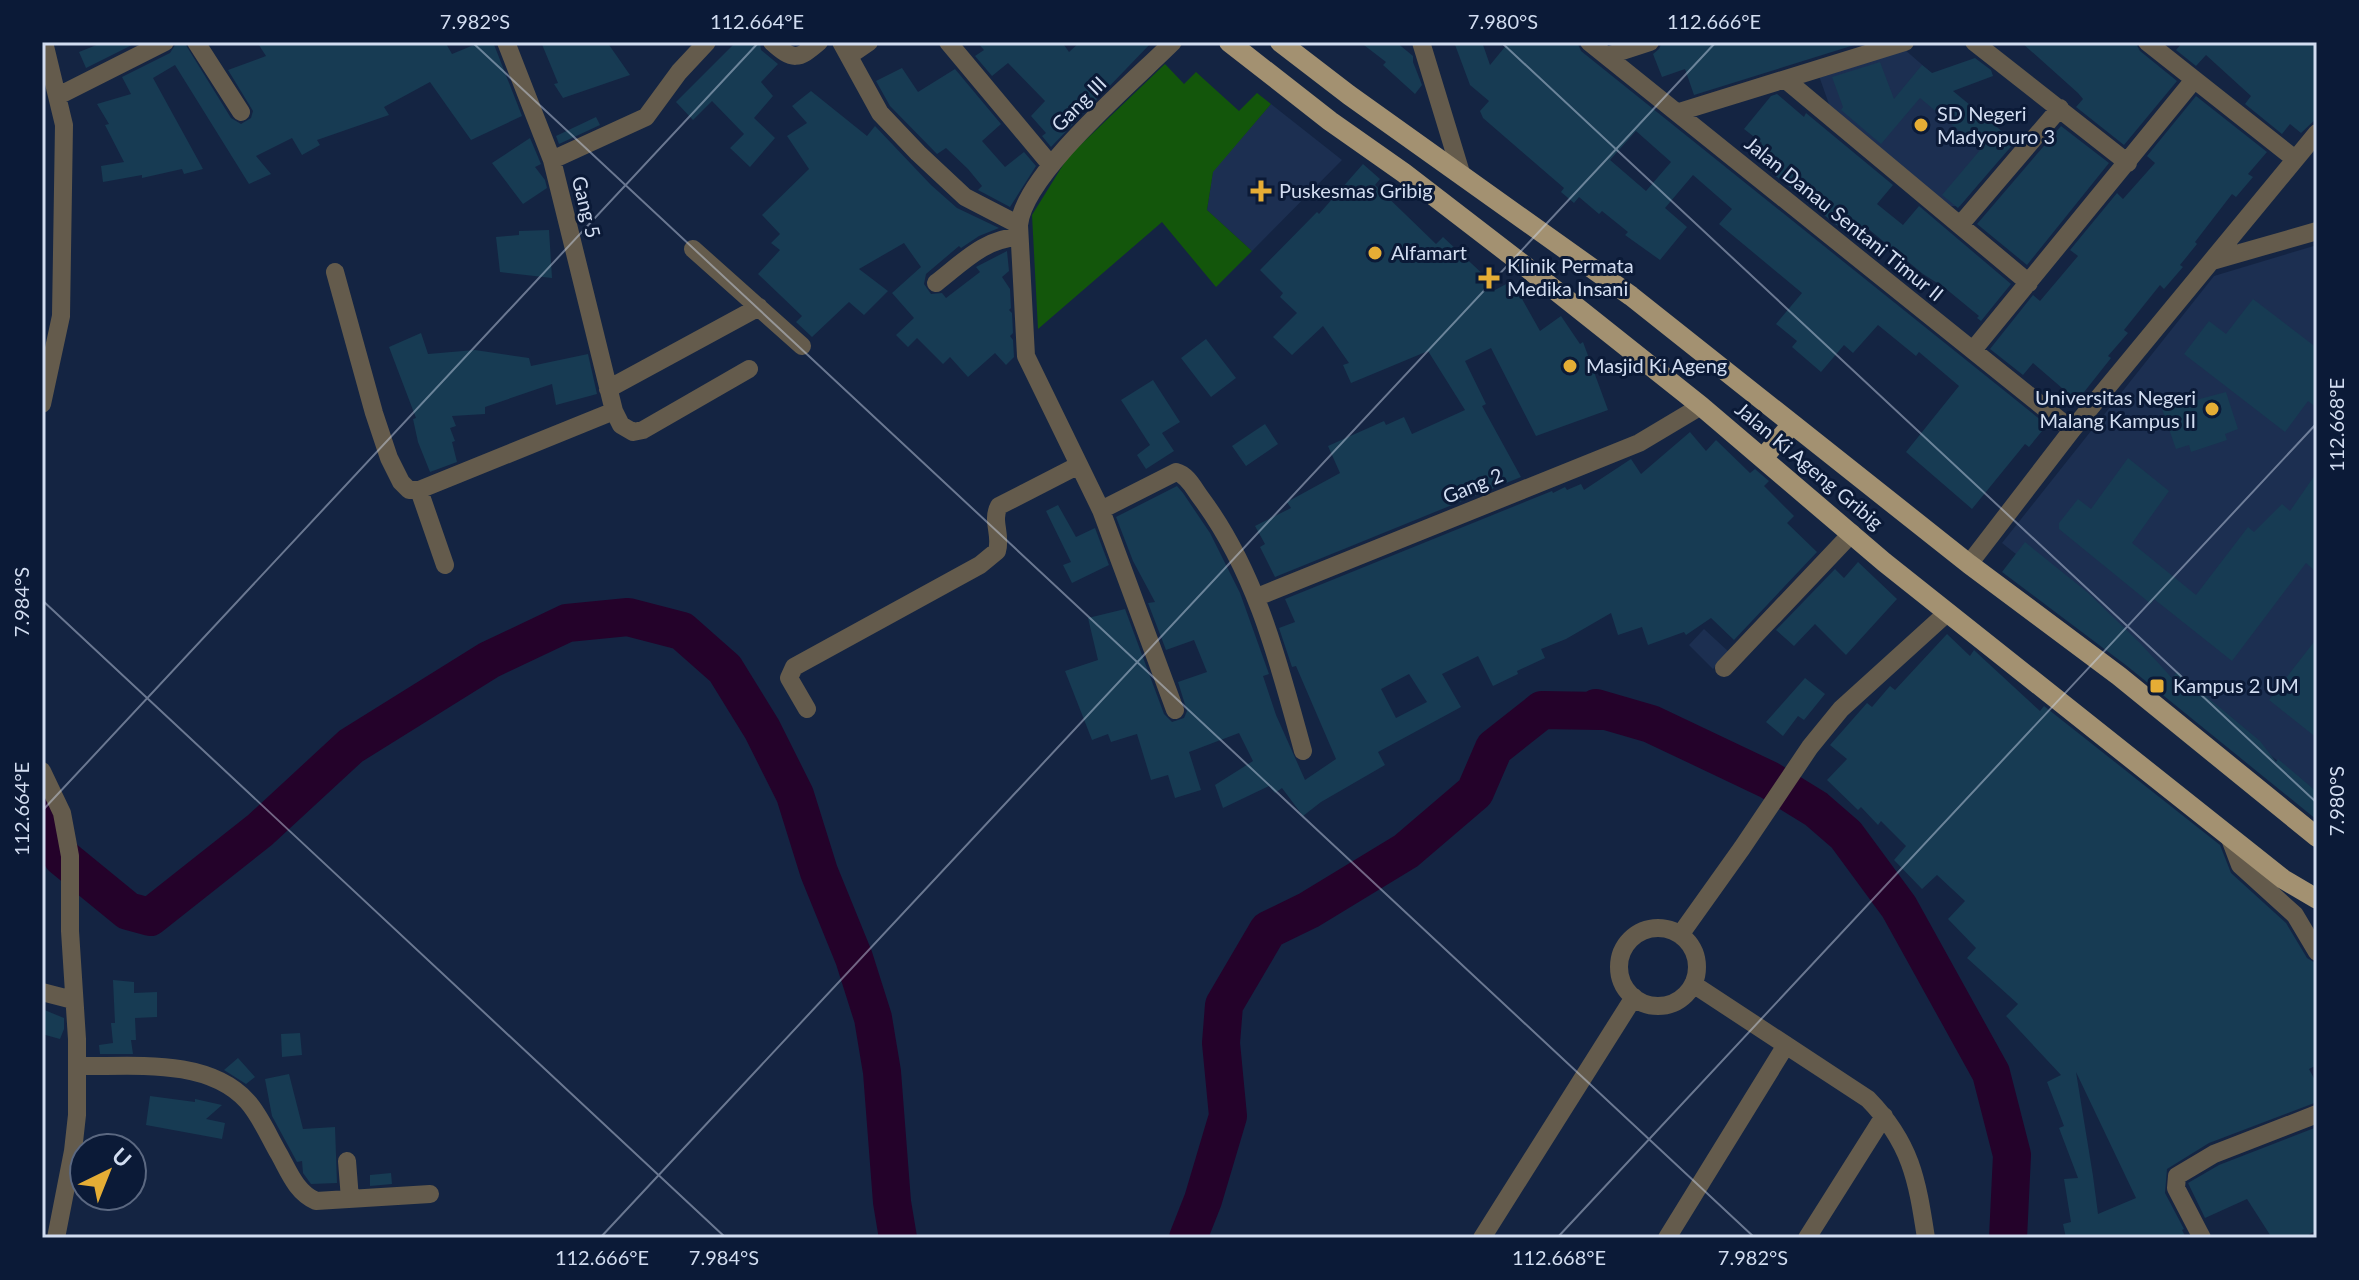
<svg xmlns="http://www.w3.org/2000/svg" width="2359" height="1280" font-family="Lato,sans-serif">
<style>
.built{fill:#1c2f51}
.green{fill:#13560b}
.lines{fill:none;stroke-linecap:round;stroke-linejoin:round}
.river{stroke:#24022a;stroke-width:38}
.building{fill:#173b53;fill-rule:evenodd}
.street{stroke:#645b4c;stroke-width:18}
.primary{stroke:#a39171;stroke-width:20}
.ticks{fill:none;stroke:#d2ddf1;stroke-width:2;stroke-opacity:0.45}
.poi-dot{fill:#e5ad35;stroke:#0b1a37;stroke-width:3}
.labels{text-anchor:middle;stroke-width:6;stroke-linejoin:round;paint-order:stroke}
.street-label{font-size:20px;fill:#d2ddf1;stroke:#0b1a37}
.poi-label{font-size:20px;fill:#d2ddf1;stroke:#0b1a37;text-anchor:start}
.neatline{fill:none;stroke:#d2ddf1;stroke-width:3}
.ticks-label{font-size:20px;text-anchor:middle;fill:#d2ddf1}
</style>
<rect width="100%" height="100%" fill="#142442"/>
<!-- built -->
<path class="built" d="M1904 49 2012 143 1960 206H1949L1830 107 1819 76Z
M1271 104 1342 160 1252 251 1207 210 1213 171Z
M2317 245V792L2002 543 2214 276Z
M1704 629 1729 652 1713 669 1689 645Z"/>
<!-- green -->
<path class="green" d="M1165 64 1184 84 1196 72 1239 111 1257 93 1271 104 1213 172 1207 210 1252 251 1216 287 1162 222 1038 329 1032 215 1068 157Z"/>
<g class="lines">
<!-- river -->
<path class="river" d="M42 815 62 857 128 911 150 917 260 830 351 746 489 660 567 623 628 617 682 631 725 669 762 729 795 795 819 872 854 958 873 1018 882 1072 892 1202 898 1238
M1188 1238 1203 1200 1228 1116 1221 1043 1224 1005 1268 930 1309 910 1406 851 1475 792 1494 748 1542 710 1601 711 1596 708 1651 724 1769 780 1816 809 1846 835 1899 907 1991 1073 2012 1155 2008 1238"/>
</g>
<!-- building -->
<path class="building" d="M104 42H138L86 68 79 52Z
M177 42H184L231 118 241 124 251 118 253 111 228 70 266 56 257 42H445L452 54 481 42H493L522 116 471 140 430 82 384 107 389 115 317 140 320 145 302 155 292 138 256 156 271 174 249 184 175 65 153 78 203 169 184 174 182 169 142 178V175L103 182 101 166 124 162 105 125 109 124 97 104 131 94 122 77 170 53Z
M541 42H607L630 75 563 98 554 84 558 83Z
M736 42H760L761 50 778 64 761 82 773 96 754 118 775 138 750 167 730 148 744 134 712 101 693 120 676 102Z
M977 42H1062L1069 52 1080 42H1152L1051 147 1042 136 1046 133 1031 116 1045 101 1008 63 992 76 975 56 984 50Z
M1360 42H1396L1413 56V62L1422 85 1415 94 1383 65 1386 62Z
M1454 42H1482L1490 65 1509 42H1577L1581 51 2047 425 2029 447 2025 444 1972 509 1906 452 1959 386 1919 352 1916 356 1878 325 1853 353 1844 345 1821 372 1792 347 1797 341 1776 324 1802 293 1719 224 1732 209 1693 175 1665 208 1687 227 1660 260 1625 235 1628 232 1602 211 1599 214 1579 197 1574 203 1561 192 1564 188 1483 118 1480 111 1489 101 1470 85ZM1636 131 1671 162 1646 191 1610 160Z
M1662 42H1864L1694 95 1685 69 1662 77 1653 54 1659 49Z
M2021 42H2135L2140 51 2177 81 2124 145 2076 107 2083 99 2078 93Z
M2183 42H2317V118L2301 133 2290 124 2282 134 2245 104 2251 96 2206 55 2196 66 2176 50Z
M1975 58 1991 70 1993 76 1953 91 2015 142 1958 208 1942 195 1981 149 1920 98 1881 144 1841 110 1843 107 1832 77 1880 62 1894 99 1922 65 1932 73Z
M902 68 918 92 955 69 1001 124 982 141 1005 167 1024 152 1036 166 1010 207 978 190 982 186 968 169 946 148 937 154 890 106 876 81Z
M811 91 867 136 875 126 931 185 957 208 999 228 979 236 961 248 959 246 926 274 924 284 931 294 942 293 946 298 980 272 976 267 1007 251 1009 271 1002 277 1010 289 1011 308 1009 310 1012 313 1013 333 1010 336 1013 340 1014 357 1006 365 995 353 968 377 950 357 943 364 917 338 908 347 896 335 914 318 892 293 921 267 904 243 859 269 888 291 864 315 849 302 812 337 796 322 802 316 758 274 780 250 771 243 780 234 762 215 809 169 787 136 807 123 792 106Z
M1777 94 1804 117 1806 113 1893 185 1877 204 1903 225 1919 206 2011 284 1981 321 1977 318 1979 316 1945 288 1923 274 1866 227 1855 240 1751 156 1762 143 1744 129 1771 96Z
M2196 96 2267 152 2248 174 2253 177 2236 197 2232 194 2195 242 2197 244 2180 265 2183 267 2164 289 2160 285 2124 330 2128 333 2108 356 2111 358 2077 401 2033 363 2023 375 1990 349 2033 295 2040 301 2078 256 2070 250 2117 193 2123 199 2155 163 2147 156Z
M596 117 600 125 559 144 556 136Z
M2061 126 2109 163 2027 265 1977 224Z
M530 138 541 164 535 167 545 180 547 188 523 204 492 163Z
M1363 164 1380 179 1375 185 1436 244 1443 237 1486 277 1493 291 1512 281 1540 331 1561 316 1580 344 1583 342 1608 410 1536 436 1491 348 1465 361 1486 404 1482 406 1521 477 1275 577 1260 547 1265 544 1255 526 1291 508 1287 502 1340 473 1328 446 1384 421 1386 425 1404 417 1412 434 1465 410 1428 351 1351 383 1343 365 1349 363 1323 326 1292 355 1273 337 1297 313 1280 297 1283 293 1260 270 1317 212 1319 214Z
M549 230 552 278 500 272 496 237 519 235V231Z
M2253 299 2317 348V408L2308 401 2285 432 2184 354 2209 321 2226 334Z
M421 333 428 354 475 350 529 358 531 366 588 354 597 394 556 405 552 384 485 407V414L452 416 456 426 450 428 455 441 452 442 457 462 430 472 418 442 413 419 416 418 389 347Z
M1206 339 1236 378 1211 397 1181 358Z
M1153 380 1180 422 1162 433 1174 451 1146 469 1137 455 1150 445 1121 400Z
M2226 392 2238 429 2225 434 2227 440 2191 452 2189 445 2176 449 2162 409Z
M1265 424 1278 444 1246 466 1232 446Z
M1690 432 1706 451 1716 440 1750 473 1755 469 1769 481 1764 486 1794 516 1787 523 1817 552 1734 640 1711 618 1686 635 1684 632 1648 645 1642 627 1618 635 1611 613 1566 639 1541 649 1545 658 1517 671 1518 674 1493 686 1478 656 1442 674 1461 707 1378 752 1385 765 1321 802 1303 816 1282 788 1275 793 1269 786 1223 808 1215 785 1253 761 1239 733 1189 752 1201 790 1175 798 1168 775 1151 780 1137 734 1111 742 1108 734 1092 740 1065 671 1098 660 1088 618 1125 609 1164 714 1172 722 1184 718 1187 711 1178 682 1207 672 1194 640 1166 650 1148 603 1155 602 1133 561 1116 517 1177 486 1183 493 1210 533 1240 593 1269 674 1263 676 1276 715 1305 780 1336 759 1296 666 1292 667 1279 628 1295 622 1285 599 1552 491 1553 493 1565 487 1567 490 1581 484 1584 490 1631 459 1641 474ZM1409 674 1427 702 1396 718 1381 689Z
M2128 458 2169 491 2132 543 2196 595 2248 527 2254 532 2282 504 2290 511 2317 472V573L2306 563 2232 661 2154 599 2151 604 2059 529V523L2078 499 2091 509Z
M1058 505 1076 537 1095 528 1109 565 1072 583 1063 565 1071 562 1046 511Z
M2025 542 2087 592 2140 643 2172 678 2177 672 2260 741 2276 762 2278 759 2317 792V820L2127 666 2002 572Z
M1858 562 1897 599 1846 655 1815 624 1794 646 1776 630 1835 569 1844 578Z
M1947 634 1970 656 1974 650 1976 652 2040 711 2044 706 2220 845 2231 873 2286 923 2307 958 2317 964V1065L2309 1069 2317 1084V1102L2209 1143 2167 1169 2165 1193 2184 1229 2182 1230 2186 1238H2066L2063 1224 2071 1222 2064 1179 2078 1178 2059 1128 2064 1126 2047 1082 2061 1075 2006 1016 2018 1004 1967 958 1976 948 1948 919 1965 901 1937 875 1922 889 1894 860 1906 846 1881 821 1878 825 1861 807 1858 810 1827 780 1847 759 1830 745 1867 703 1872 707 1890 686 1895 690ZM2076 1072 2136 1198 2098 1214 2093 1176Z
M2317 638V738L2269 700Z
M1805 678 1825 694 1804 720 1798 716 1783 736 1766 722Z
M113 980 134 982V993L157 992V1017L135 1018 136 1040H131L133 1054H100L99 1045 113 1043 111 1023H115Z
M42 1009 64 1018V1029L60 1039 42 1034Z
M300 1033 302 1055 282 1057 281 1034Z
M238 1058 255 1077 246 1084 224 1070Z
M289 1074 303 1129 335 1127 337 1183 311 1184 303 1173 302 1161 297 1162 272 1116 265 1079Z
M150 1096 195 1102V1099L222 1105 206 1119 225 1123 222 1139 146 1125Z
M2317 1127V1230L2303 1238H2272L2247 1199 2205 1218 2188 1183 2219 1165Z
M391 1173 392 1184 370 1186V1175Z"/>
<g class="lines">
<!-- street -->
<path class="street" d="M196 42 241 112
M506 42 552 160 614 411 621 425 633 432 643 430 749 369
M772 42C793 61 798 60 819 42
M841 42 880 113 918 153 965 197 1019 225
M948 42 1050 164
M1173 42C1134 81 1024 174 1019 225L1026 356 1101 510 1175 710
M1421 42 1461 173
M1589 42 2072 430
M1974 42 2128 163
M2147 42 2295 159
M850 55 869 42
M1607 56 1650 42
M1786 80 2029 283
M58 96 165 42
M1679 112 1905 42
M552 160 646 117 679 72 707 42
M1960 225 2060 108
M693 249 802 346
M2212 261 2317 231
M335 272 374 413 389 458 401 482 409 490H419L445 565
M936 283C962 263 985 238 1019 237
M1973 350 2193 81
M608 389 759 307
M42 404 61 316 64 125 44 42
M419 490 614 411
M1101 510 1176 472C1188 475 1194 489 1201 498 1257 573 1279 664 1303 751
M1969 564 2072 430 2317 133
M1257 597 1639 443 1701 406
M1724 668 1852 533
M807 709 789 678 794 667 980 565 997 551C1002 535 991 521 999 506L1079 465
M42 771 62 813 70 856V931L77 1039V1115L73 1151 56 1238
M2229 836 2240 865 2295 915 2317 952
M1619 967a39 39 0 1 1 78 0a39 39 0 1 1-78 0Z
M1680 935 1742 848 1810 747 1841 709 1948 612
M1693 984 1868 1099C1911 1143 1917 1179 1926 1238
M42 992 73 1000
M77 1066C131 1067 207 1057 247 1101 260 1115 269 1137 279 1154 289 1172 296 1192 316 1201L430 1194
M347 1161 350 1199
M1482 1238 1634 997
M1667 1238 1786 1045
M1807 1238 1884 1116
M2202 1238 2176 1188 2177 1176 2214 1154 2317 1114"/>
<!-- primary -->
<path class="primary" d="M1229 42 1330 121 1404 173 1521 263 1701 406 1884 562 2283 879 2317 899
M1280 42 1349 95 1631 296 1969 564 2119 676 2317 837
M1763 458 1792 424"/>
</g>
<!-- ticks -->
<path class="ticks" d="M472 42 1755 1238M1501 42 2317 803M42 600 726 1238M42 811 759 42M600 1238 1716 42M1557 1238 2317 423"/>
<!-- markers -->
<g class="poi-dot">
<circle cx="1921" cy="125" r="8"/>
<path d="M1257 179h8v8h8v8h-8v8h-8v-8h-8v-8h8z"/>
<circle cx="1375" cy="253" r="8"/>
<path d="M1485 266h8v8h8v8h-8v8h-8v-8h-8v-8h8z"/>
<circle cx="1570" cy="366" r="8"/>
<circle cx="2212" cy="409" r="8"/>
<rect x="2149" y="678" width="16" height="16" rx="4"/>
</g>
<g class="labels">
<!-- street labels -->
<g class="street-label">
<text transform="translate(1079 104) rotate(-45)" y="7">Gang III</text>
<text transform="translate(586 207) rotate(76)" y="7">Gang 5</text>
<text transform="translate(1844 219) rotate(39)" y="7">Jalan Danau Sentani Timur II</text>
<text transform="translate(1809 466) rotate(40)" y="7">Jalan Ki Ageng Gribig</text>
<text transform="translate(1473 486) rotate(-22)" y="7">Gang 2</text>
</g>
<!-- poi labels -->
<g class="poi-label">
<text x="1937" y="121">SD Negeri<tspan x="1937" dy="23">Madyopuro 3</tspan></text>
<text x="1279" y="198">Puskesmas Gribig</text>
<text x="1391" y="260">Alfamart</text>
<text x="1507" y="273">Klinik Permata<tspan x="1507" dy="23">Medika Insani</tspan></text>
<text x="1586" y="373">Masjid Ki Ageng</text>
<text x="2196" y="405" text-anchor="end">Universitas Negeri<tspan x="2196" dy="23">Malang Kampus II</tspan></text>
<text x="2173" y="693">Kampus 2 UM</text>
</g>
</g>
<!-- border -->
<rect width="2359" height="1280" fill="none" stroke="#0b1a37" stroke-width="88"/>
<!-- north arrow -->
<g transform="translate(108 1172) rotate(43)"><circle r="38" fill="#0b1a37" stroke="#5b6881" stroke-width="2"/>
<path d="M0-6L14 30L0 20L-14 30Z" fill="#e5ad35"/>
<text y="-12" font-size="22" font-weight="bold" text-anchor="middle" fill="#d2ddf1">U</text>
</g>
<rect x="44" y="44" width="2271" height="1192" class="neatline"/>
<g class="ticks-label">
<text x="475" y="29">7.982°S</text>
<text x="757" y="29">112.664°E</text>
<text x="1503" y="29">7.980°S</text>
<text x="1714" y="29">112.666°E</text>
<text transform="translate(2337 425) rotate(-90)" y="7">112.668°E</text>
<text transform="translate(22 602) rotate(-90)" y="7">7.984°S</text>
<text transform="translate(2337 801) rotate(-90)" y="7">7.980°S</text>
<text transform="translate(22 809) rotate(-90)" y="7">112.664°E</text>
<text x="602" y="1265">112.666°E</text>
<text x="724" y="1265">7.984°S</text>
<text x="1559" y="1265">112.668°E</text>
<text x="1753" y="1265">7.982°S</text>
</g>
</svg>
